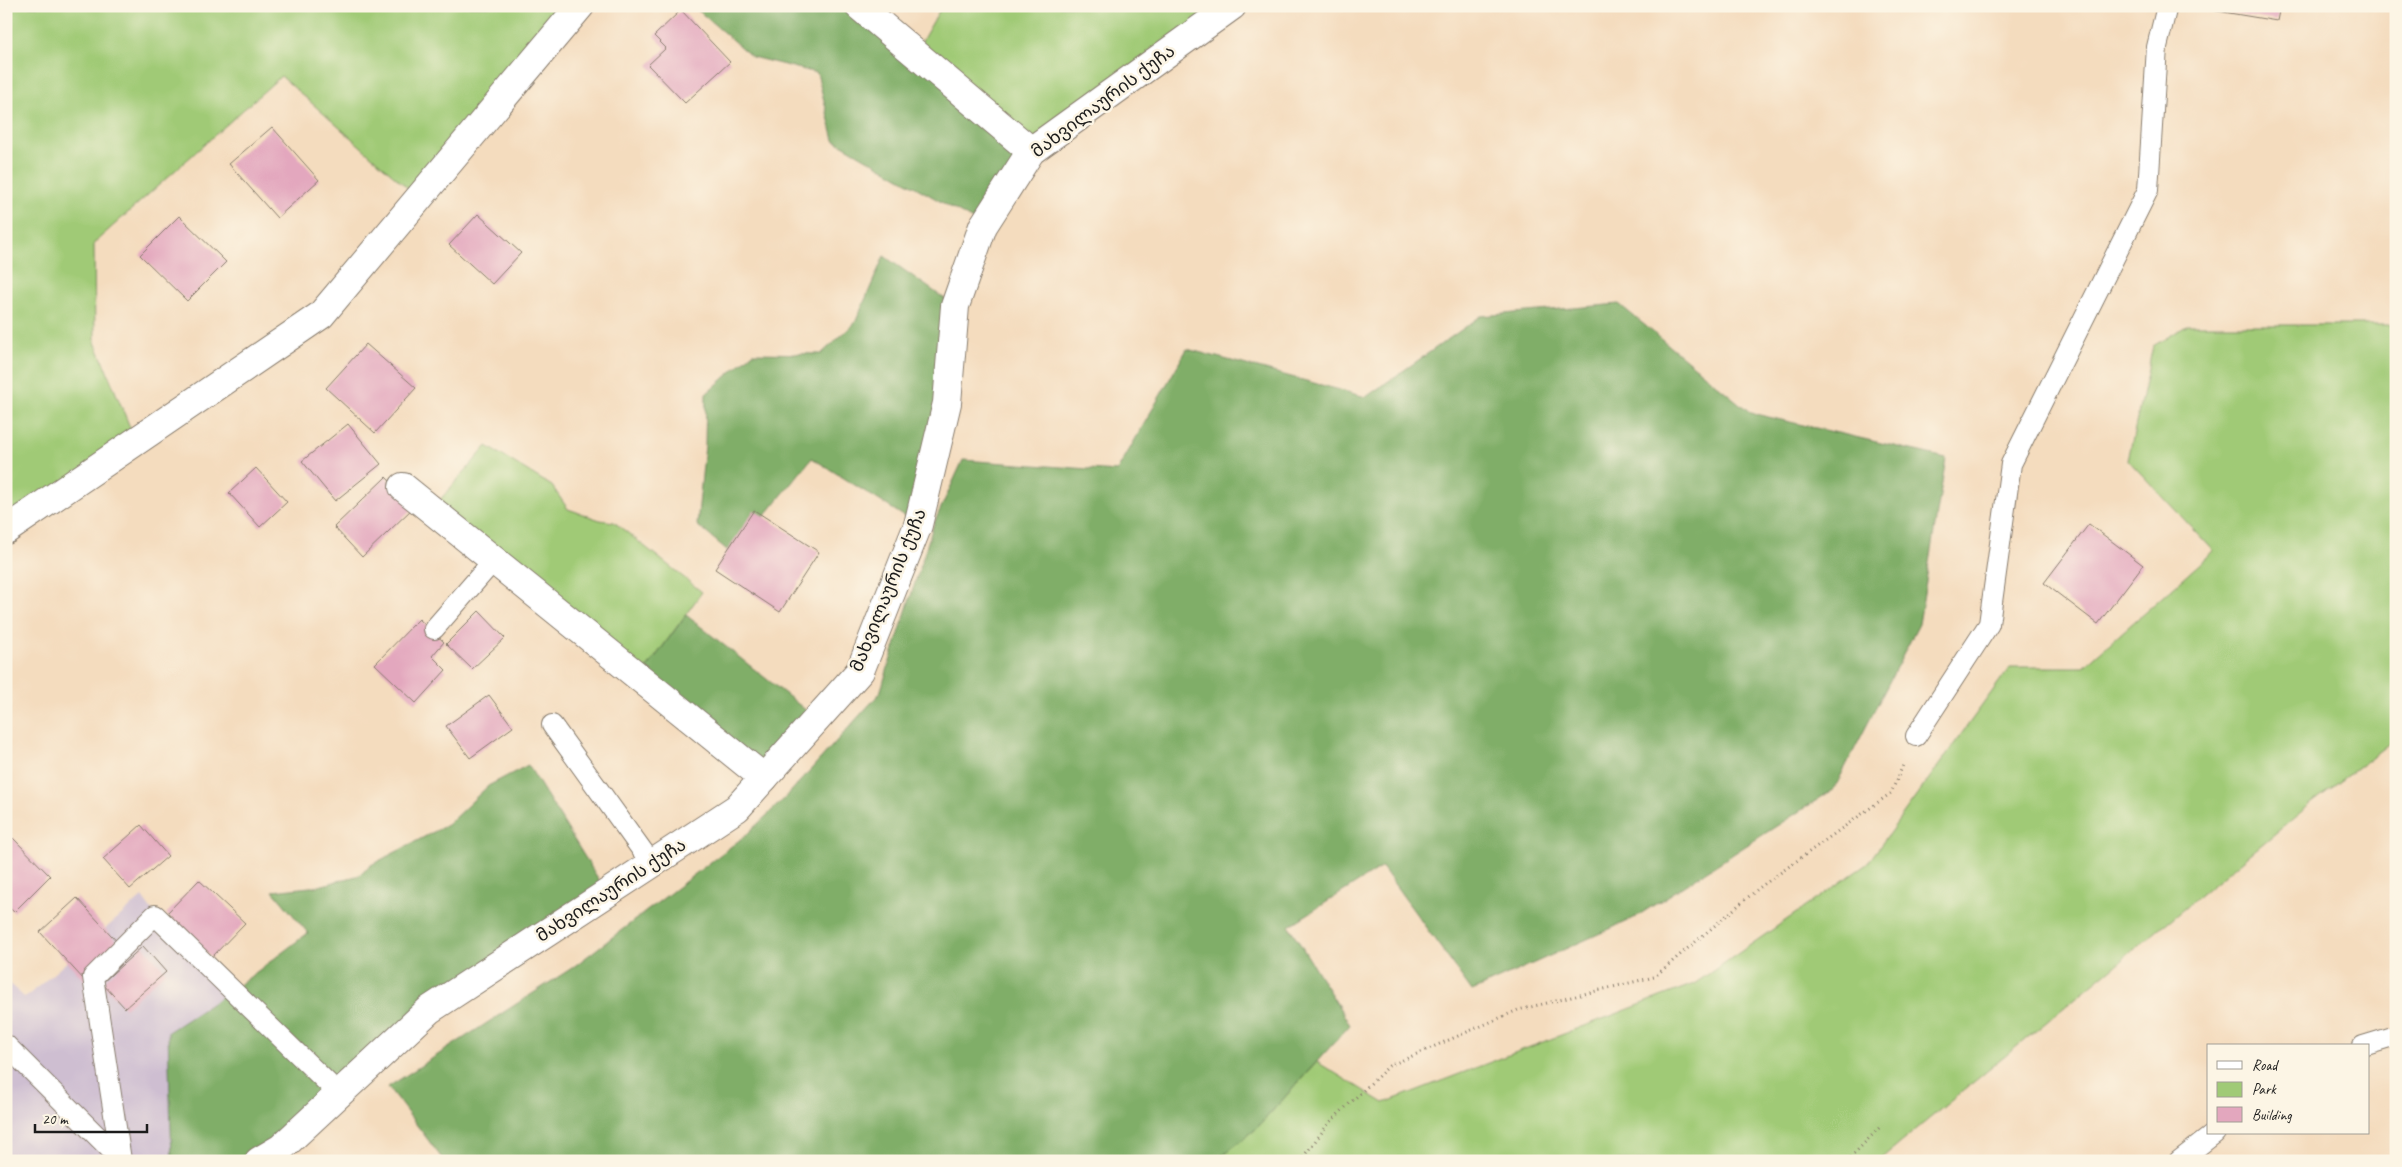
<svg xmlns="http://www.w3.org/2000/svg" width="2402" height="1167" font-family="Caveat,'Noto Sans Georgian',sans-serif">
<style>
.industrial{fill:#cebed1}
.green{fill:#a0ca76;stroke:#5e7349}
.forest{fill:#80ae67;stroke:#4e6542}
.building{fill:#e3a7be}
.lines{fill:none;stroke-linecap:round;stroke-linejoin:round}
.lane-casing{stroke:#887c6d;stroke-width:22}
.street-casing{stroke:#887c6d;stroke-width:30}
.secondary-casing{stroke:#887c6d;stroke-width:30}
.path{stroke:#887c6d;stroke-width:3;stroke-dasharray:1 4;stroke-linecap:butt}
.lane{stroke:#fff;stroke-width:20}
.street{stroke:#fff;stroke-width:28}
.secondary{stroke:#fff;stroke-width:28}
.labels{text-anchor:middle;stroke-width:5;stroke-linejoin:round;paint-order:stroke}
.street-label{font-size:18px;fill:#1c1c1c;stroke:#fcf5e5}
</style>
<rect width="100%" height="100%" fill="#fcf5e5"/>
<filter id="ink" filterUnits="userSpaceOnUse"><feTurbulence type="fractalNoise" baseFrequency=".02" numOctaves="2"/><feDisplacementMap in="SourceGraphic" scale="10" xChannelSelector="R" yChannelSelector="G"/><feConvolveMatrix kernelMatrix="1 2 1 2 8 2 1 2 1" color-interpolation-filters="sRGB"/></filter>
<filter id="wash" filterUnits="userSpaceOnUse"><feTurbulence type="fractalNoise" baseFrequency=".0096" numOctaves="4" result="noise"/><feDisplacementMap in="SourceGraphic" scale="20" xChannelSelector="R" yChannelSelector="G"/><feGaussianBlur stdDeviation="1.12" result="paint"/><feColorMatrix in="noise" values="0 0 0 0 0 0 0 0 0 0 0 0 0 0 0 0 0 1.4 0 .05"/><feComposite in="paint" operator="in"/></filter>
<g filter="url(#wash)">
<rect width="100%" height="100%" fill="#f4dcbe"/>
<!-- industrial -->
<path class="industrial" d="M142 897 155 915 234 989 168 1032 172 1161H6V980L25 998Z"/>
<!-- green -->
<path class="green" d="M6 6H580L419 198 281 76 94 243 95 342 136 442 6 530Z
M942 6H1232L1031 151 915 53Z
M2188 325H2396V739L2312 803 1878 1161H1215L1256 1129 1317 1062 1384 1103 1694 984 1867 864 2010 667H2083L2214 551 2128 460 2153 346Z
M487 446 552 486 568 509 600 520 614 522 702 592 640 678 431 510Z"/>
<!-- forest -->
<path class="forest" d="M693 6H859L1031 151 983 226 834 140 817 73 752 57Z
M884 256 955 306 918 525 812 458 733 555 697 525 705 445 706 394 753 353 821 354 855 323Z
M1619 304 1751 413 1946 458 1919 624 1834 789 1634 918 1472 991 1382 867 1289 926 1350 1025 1256 1129 1215 1161H444L388 1087 572 968 746 835 784 799 880 693 934 523 963 460 1117 471 1187 349 1366 397 1481 316Z
M686 615 817 719 764 778 640 678Z
M528 765 607 893 429 1010 259 1161H172L168 1032 234 989 308 933 273 891 319 886 360 875 371 865 447 825 488 786Z"/>
<g id="blocks">
<!-- building -->
<path class="building" d="M2211 6H2280L2277 21 2211 10Z
M681 10 730 62 685 103 648 65 666 48 654 36Z
M272 127 319 180 277 218 229 164Z
M478 214 521 253 492 284 449 245Z
M179 216 226 262 187 301 140 255Z
M366 344 416 388 375 433 326 388Z
M348 424 381 464 335 501 302 461Z
M256 468 287 502 260 527 229 493Z
M386 477 414 507 362 557 334 527Z
M754 510 819 552 780 612 715 569Z
M2089 524 2143 565 2098 624 2044 583Z
M479 611 505 638 472 669 446 644Z
M419 619 444 642 432 656 446 670 416 703 375 664Z
M489 695 513 727 470 758 446 726Z
M141 825 168 856 130 889 103 859Z
M13 838 50 876 14 912 6 905V845Z
M199 880 245 923 211 958 166 914Z
M77 898 122 947 85 981 40 932Z
M143 946 166 972 125 1008 102 983Z"/>
</g>
</g>
<g filter="url(#ink)">
<use href="#blocks" fill-opacity="0" stroke="#887c6d" stroke-width="1"/>
<g class="lines">
<defs>
<path id="lane" d="M434 629 494 560
M552 725 652 864
M1916 736 1989 624 2011 464 2148 190 2157 47 2167 6
M6 1045 122 1161
M2363 1046 2396 1036
M121 1160 93 977 155 915 339 1094
M2179 1161 2215 1133"/>
<path id="street" d="M859 6 1031 151
M403 487 764 778
M6 530 321 315 580 6"/>
<path id="secondary" d="M259 1161 281 1148 429 1010 737 808 860 671 918 525 947 403 955 306 983 226 1031 151 1232 6"/>
</defs>
<!-- lane casing -->
<use href="#lane" class="lane-casing"/>
<!-- street casing -->
<use href="#street" class="street-casing"/>
<!-- secondary casing -->
<use href="#secondary" class="secondary-casing"/>
<!-- path -->
<path class="path" d="M1300 1161 1329 1123 1389 1066 1518 1010 1654 977 1759 888 1891 793 1904 763
M1847 1161 1882 1125"/>
<!-- lane -->
<use href="#lane" class="lane"/>
<!-- street -->
<use href="#street" class="street"/>
<!-- secondary -->
<use href="#secondary" class="secondary"/>
</g>
</g>
<g class="labels">
<!-- street labels -->
<g class="street-label">
<text transform="translate(1103 101) rotate(-37)" y="6">მახვილაურის ქუჩა</text>
<text transform="translate(888 590) rotate(-68)" y="6">მახვილაურის ქუჩა</text>
<text transform="translate(611 890) rotate(-33)" y="6">მახვილაურის ქუჩა</text>
</g>
</g>
<!-- margin -->
<rect width="2402" height="1167" fill="none" stroke="#fcf5e5" stroke-width="25"/>
<!-- legend -->
<rect x="2207" y="1044" width="162" height="90" fill="#fcf5e5" stroke="#a29e95"/>
<rect x="2217" y="1061" width="25" height="8" fill="#ffffff" stroke="#a29e95"/>
<text x="2252" y="1070" font-size="15" fill="#1c1c1c">Road</text>
<rect x="2217" y="1082" width="25" height="15" fill="#a0ca76" stroke="#a29e95"/>
<text x="2252" y="1094" font-size="15" fill="#1c1c1c">Park</text>
<rect x="2217" y="1107" width="25" height="15" fill="#e3a7be" stroke="#a29e95"/>
<text x="2252" y="1120" font-size="15" fill="#1c1c1c">Building</text>
<!-- scale -->
<path d="M35 1124v8h112v-8" fill="none" stroke="#1c1c1c" stroke-width="2.5"/>
<text x="42" y="1124" font-size="15" fill="#1c1c1c" stroke="#fcf5e5" stroke-width="4" paint-order="stroke">20 m</text>
</svg>
